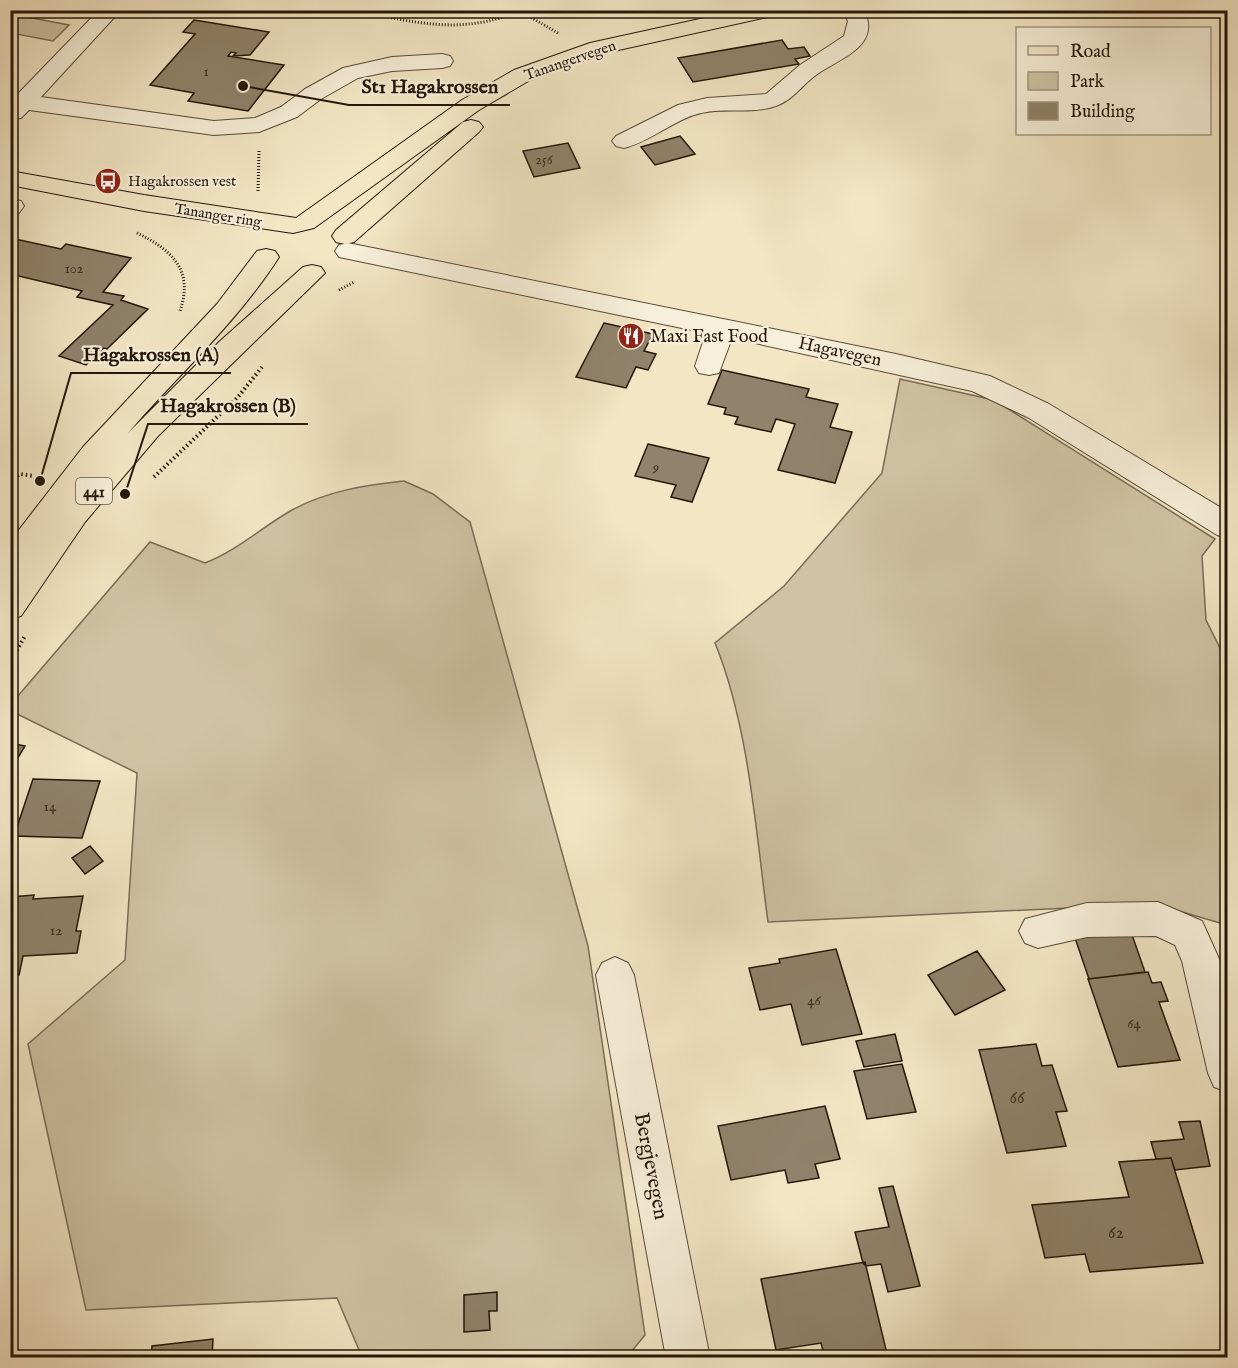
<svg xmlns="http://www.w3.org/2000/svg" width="1238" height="1368" font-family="'IM FELL English',serif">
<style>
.green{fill:#d0c3a5;stroke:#7a6c57;stroke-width:1.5}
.building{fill:#90826b;stroke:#241609;stroke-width:1.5}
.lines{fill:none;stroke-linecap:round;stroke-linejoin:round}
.minor-casing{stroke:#584a38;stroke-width:2}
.major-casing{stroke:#241609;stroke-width:2}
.path-far1{stroke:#241609;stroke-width:3;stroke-dasharray:1 2;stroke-linecap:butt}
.path{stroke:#241609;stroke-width:4;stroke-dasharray:1.5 3;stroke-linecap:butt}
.minor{fill:#f7efd9;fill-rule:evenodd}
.major{fill:#f3e6c5;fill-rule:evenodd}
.labels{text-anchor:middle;stroke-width:4.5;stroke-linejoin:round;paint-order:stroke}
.far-number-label{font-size:14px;fill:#3f3122}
.far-street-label{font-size:15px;fill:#241609;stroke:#f7efd9}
.far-poi-label{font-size:15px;fill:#241609;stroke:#f7efd9;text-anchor:start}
.number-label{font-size:15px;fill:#3f3122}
.shield{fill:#f7efd9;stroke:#635747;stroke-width:1.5}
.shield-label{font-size:16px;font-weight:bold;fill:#241609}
.poi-label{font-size:18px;fill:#241609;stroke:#f7efd9;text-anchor:start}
.street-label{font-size:18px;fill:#241609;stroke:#f7efd9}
.near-number-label{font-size:18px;fill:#3f3122}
.near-street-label{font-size:21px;fill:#241609;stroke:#f7efd9}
.leader{fill:none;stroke:#241609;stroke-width:2}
.callout-dot{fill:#241609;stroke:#f7efd9;stroke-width:2}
.callout-label{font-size:20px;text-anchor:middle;font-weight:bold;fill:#241609;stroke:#f7efd9;stroke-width:4.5;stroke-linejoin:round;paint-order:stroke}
</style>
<rect width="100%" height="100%" fill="#f3e6c5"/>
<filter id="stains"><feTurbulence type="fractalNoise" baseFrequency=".00333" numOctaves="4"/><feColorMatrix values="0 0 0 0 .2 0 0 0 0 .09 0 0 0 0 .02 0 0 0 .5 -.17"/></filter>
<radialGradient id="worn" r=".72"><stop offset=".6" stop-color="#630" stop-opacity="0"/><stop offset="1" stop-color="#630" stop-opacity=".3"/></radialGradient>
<!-- green -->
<path class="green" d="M11 14 69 25 53 41 11 33Z
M900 379 994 400 1215 539 1202 556 1206 620 1227 662V925L1155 904 768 922C756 833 749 726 715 643L784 586 882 473Z
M404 481 433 494 470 522 588 946 645 1335 627 1357H362L337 1298 86 1310 28 1044 125 960 137 773 11 711V704L150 542 205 563C238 550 262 527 292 510 327 491 365 485 404 481Z"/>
<!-- building -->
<path class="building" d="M194 20 269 32 250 55 233 56 236 53 231 52 228 56 284 65 248 111 188 101 194 93 150 85 195 34 183 32Z
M782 40 788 49 804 47 810 56 795 59 799 64 693 82 678 58Z
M680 136 695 154 655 165 641 147Z
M568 143 580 168 534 177 523 151Z
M15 239 61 249 66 244 131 258 103 292 124 296 121 300 148 309 107 349 104 348 86 365 59 356 113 305 77 297 82 291 10 274V241Z
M604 323 653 334 644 351 656 354 648 370 636 367 626 388 576 377Z
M722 370 809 389 806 397 838 404 830 427 852 432 835 483 778 470 795 424 776 419 771 432 735 424 738 417 724 414 726 408 708 404Z
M648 444 709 458 692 502 671 497 676 485 635 476Z
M10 743 25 746 10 771Z
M33 779 100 781 82 838 14 836Z
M90 846 103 861 85 874 72 858Z
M34 895 33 899 83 896 76 931H81L77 953 23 956 19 975 10 976V897Z
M1131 932 1145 972 1089 979 1075 938Z
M836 949 862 1034 802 1045 791 1004 760 1010 749 968 780 963 779 959Z
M977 951 1005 990 955 1015 928 975Z
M1148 972 1152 983 1161 982 1168 1001 1159 1002 1180 1060 1118 1067 1088 979Z
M895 1034 902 1061 864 1067 856 1041Z
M1036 1044 1042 1066 1052 1065 1067 1111 1056 1112 1066 1146 1007 1153 979 1050Z
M902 1064 916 1112 867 1119 854 1071Z
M825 1106 840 1159 815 1164 819 1178 788 1183 785 1170 731 1180 718 1126Z
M1200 1121 1210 1166 1175 1170 1171 1158 1156 1159 1151 1142 1184 1139 1179 1122Z
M1171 1158 1203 1263 1090 1272 1085 1254 1045 1258 1032 1205 1129 1197 1119 1162Z
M893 1186 920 1286 888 1292 881 1264 866 1266 863 1263 855 1232 889 1227 879 1188Z
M865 1262 888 1358H825L821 1343 776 1350 761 1279Z
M497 1292V1311H489L490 1330 464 1332V1295Z
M16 1332 12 1358H10V1333Z
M213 1339 212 1358H151L152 1346Z"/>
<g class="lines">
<defs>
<path id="minor" d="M99 10H121L41 97 214 121 255 118 281 107 305 89 343 68 392 57 442 54 450 56 453 61 450 66 442 68 392 71 358 78 321 99 297 117 259 132 214 135 29 110 21 118 10 119V102Z
M842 10H864C882 47 839 58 816 75 802 85 793 100 776 106 750 115 721 106 694 115 670 123 649 142 624 148L616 146 612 141 616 136 678 105 707 98 766 94 800 65 844 36 848 21Z
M10 199 21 201 24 206 19 213 10 215Z
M348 243 896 354 990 376 1049 404 1228 512V538L1217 535 1029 418 972 391 732 338 719 373 709 375 699 373 695 366 706 333 339 257 335 251 339 245Z
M1158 902 1202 921 1220 961 1228 992V1092L1214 1087 1208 1073 1182 961 1175 945 1156 936 1087 937 1038 948 1025 943 1019 931 1025 919 1087 903Z
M615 957 628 963 634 975 710 1358H666L596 975 602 963Z"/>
<path id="major" d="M741 10H782L780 15 772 16 605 53 530 80 479 110 314 228 293 233 144 211 10 185V171L144 195 296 218 462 100 514 70 590 43Z
M471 120 479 122 483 127 479 132 354 242 345 244 336 242 332 236 336 230 463 122Z
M266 249 275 251 279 257C237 323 179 374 128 433L219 342 303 267 312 265 321 267 325 273 158 436 85 522 21 616 10 619V542L15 535 83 447 217 304 257 251Z"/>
</defs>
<!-- minor casing -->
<use href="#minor" class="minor-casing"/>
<!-- major casing -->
<use href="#major" class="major-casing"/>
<!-- path-far1 -->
<path class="path-far1" d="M353 10C415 22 459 36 520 11L558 33
M258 191 259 151
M137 233C172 250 194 270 180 311
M339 290 354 282"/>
<!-- path -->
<path class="path" d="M154 477 238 397 262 367
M10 481 20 474 34 476
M10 662 25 636"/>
<!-- minor -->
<use href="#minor" class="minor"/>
<!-- major -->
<use href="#major" class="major"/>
</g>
<!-- icons -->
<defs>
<symbol id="bus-disc" viewBox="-11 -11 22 22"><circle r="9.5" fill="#8f2418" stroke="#f7efd9"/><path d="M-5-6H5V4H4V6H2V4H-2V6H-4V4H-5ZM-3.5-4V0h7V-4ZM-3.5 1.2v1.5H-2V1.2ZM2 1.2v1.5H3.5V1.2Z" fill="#fff"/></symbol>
<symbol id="restaurant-disc" viewBox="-11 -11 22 22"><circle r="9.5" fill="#8f2418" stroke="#f7efd9"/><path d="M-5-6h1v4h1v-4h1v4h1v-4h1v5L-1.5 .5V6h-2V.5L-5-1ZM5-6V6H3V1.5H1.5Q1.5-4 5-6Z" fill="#fff"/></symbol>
</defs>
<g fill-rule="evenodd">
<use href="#bus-disc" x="93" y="166" width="30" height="30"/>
<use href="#restaurant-disc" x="616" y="321" width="30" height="30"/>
</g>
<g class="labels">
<!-- far-number labels -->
<g class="far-number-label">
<text x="206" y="76">1</text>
<text x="544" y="164">256</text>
<text x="74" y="273">102</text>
</g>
<!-- far-street labels -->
<g class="far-street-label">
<text transform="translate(570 60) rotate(-19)" y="5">Tanangervegen</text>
<text transform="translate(218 215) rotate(9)" y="5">Tananger ring</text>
</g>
<!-- far-poi labels -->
<g class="far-poi-label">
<text x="128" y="186">Hagakrossen vest</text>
</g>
<!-- number labels -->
<g class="number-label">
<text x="656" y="472">9</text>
<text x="50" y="811">14</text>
<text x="56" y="935">12</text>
<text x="814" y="1005">46</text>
<text x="1134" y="1028">64</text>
</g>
<!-- shield labels -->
<rect class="shield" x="76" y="478" width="36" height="26" rx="4.5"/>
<g class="shield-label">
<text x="94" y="497">441</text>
</g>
<!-- poi labels -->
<g class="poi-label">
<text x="650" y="342">Maxi Fast Food</text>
</g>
<!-- street labels -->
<g class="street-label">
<text transform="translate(840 351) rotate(12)" y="6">Hagavegen</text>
</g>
<!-- near-number labels -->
<g class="near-number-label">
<text x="1017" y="1103">66</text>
<text x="1116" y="1238">62</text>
</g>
<!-- near-street labels -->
<g class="near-street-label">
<text transform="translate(652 1166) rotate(79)" y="7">Bergjevegen</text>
</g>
</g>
<!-- callouts -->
<path class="leader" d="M243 86L349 105H510M40 481L71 373H231M125 494L148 424H308"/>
<g class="callout-dot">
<circle cx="243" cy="86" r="6"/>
<circle cx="40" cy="481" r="6"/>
<circle cx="125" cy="494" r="6"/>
</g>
<g class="callout-label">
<text x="430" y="93">St1 Hagakrossen</text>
<text x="151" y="361">Hagakrossen (A)</text>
<text x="228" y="412">Hagakrossen (B)</text>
</g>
<!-- margin -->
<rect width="1238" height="1368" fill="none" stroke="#f3e6c5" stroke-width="36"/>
<rect x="12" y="12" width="1214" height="1344" fill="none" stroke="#241609" stroke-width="3"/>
<rect x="18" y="18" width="1202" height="1332" fill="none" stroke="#241609" stroke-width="1.5"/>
<!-- legend -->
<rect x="1016" y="27" width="195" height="108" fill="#f7efd9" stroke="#a39886" stroke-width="1.5"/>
<rect x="1028" y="46" width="30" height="9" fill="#f3e6c5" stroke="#a39886" stroke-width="1.5"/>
<text x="1070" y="57" font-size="18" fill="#241609">Road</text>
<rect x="1028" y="72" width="30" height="18" fill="#d0c3a5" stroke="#a39886" stroke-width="1.5"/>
<text x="1070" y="87" font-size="18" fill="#241609">Park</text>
<rect x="1028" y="102" width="30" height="18" fill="#90826b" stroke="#a39886" stroke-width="1.5"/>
<text x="1070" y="117" font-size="18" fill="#241609">Building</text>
<rect width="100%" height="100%" filter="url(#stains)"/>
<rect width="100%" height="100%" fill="url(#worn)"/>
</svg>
